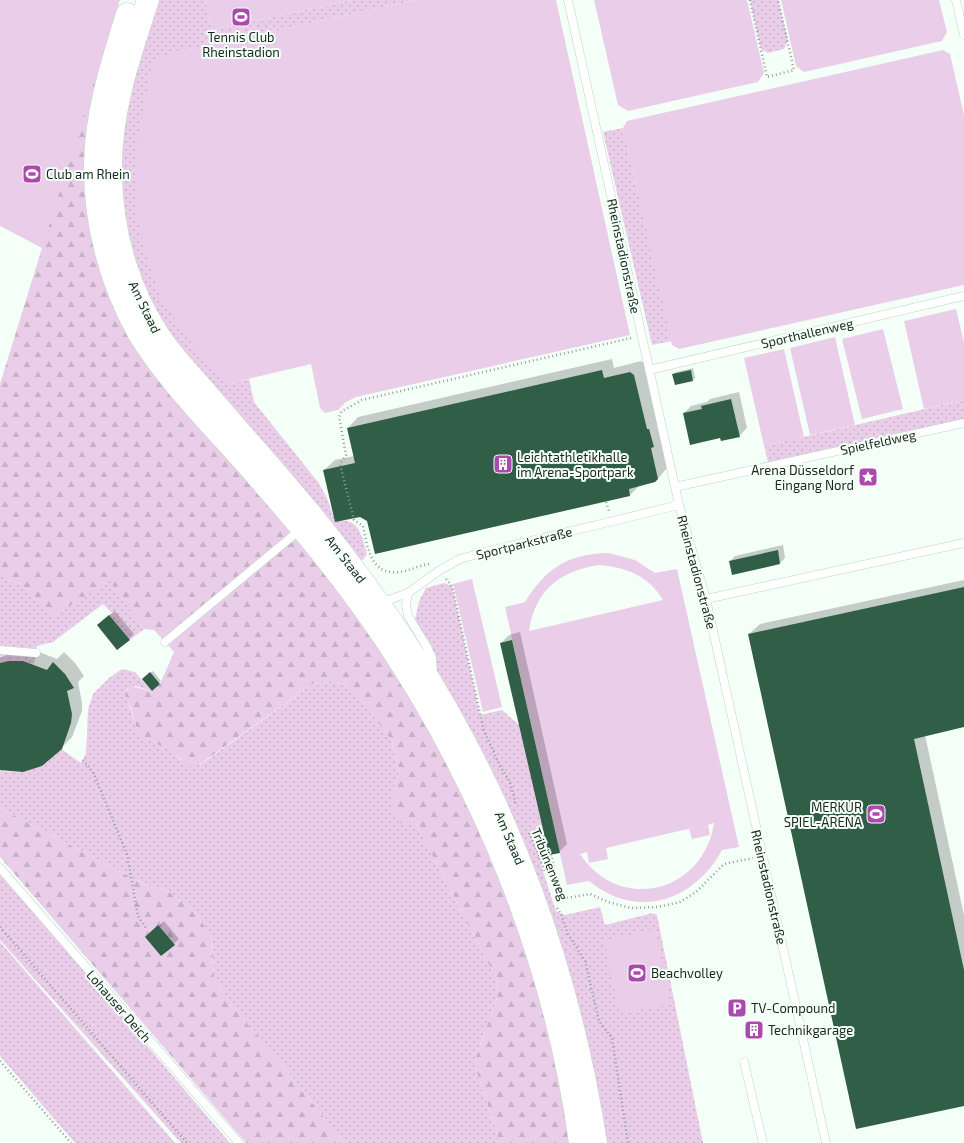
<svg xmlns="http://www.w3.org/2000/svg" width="964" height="1143" font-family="'Exo 2',sans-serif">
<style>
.grass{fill:url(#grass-dots)}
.forest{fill:url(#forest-firs)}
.pitch{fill:#eacee9;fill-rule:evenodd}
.shadow{fill:#0003}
.building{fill:#305e46}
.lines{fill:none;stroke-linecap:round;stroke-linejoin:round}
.lane-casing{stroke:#bcd7c7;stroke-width:9}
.secondary-casing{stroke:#bcd7c7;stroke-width:23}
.path{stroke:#929d96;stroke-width:2.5;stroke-dasharray:1 3;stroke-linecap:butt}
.lane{stroke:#fff;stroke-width:8}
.secondary{stroke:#fff;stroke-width:22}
.labels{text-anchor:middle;stroke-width:4;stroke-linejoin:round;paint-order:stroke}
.poi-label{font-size:13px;fill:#1b251f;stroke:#f4fff8;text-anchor:start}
.street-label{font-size:13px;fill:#1b251f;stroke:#f4fff8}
</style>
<defs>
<pattern id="grass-dots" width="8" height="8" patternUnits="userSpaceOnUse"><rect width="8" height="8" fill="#eacee9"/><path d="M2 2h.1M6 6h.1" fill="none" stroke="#c8b1c7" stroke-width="1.8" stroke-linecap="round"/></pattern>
<pattern id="forest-firs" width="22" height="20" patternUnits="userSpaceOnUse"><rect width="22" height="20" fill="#eacee9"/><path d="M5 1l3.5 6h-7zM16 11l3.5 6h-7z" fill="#c8b1c7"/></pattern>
</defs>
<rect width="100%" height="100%" fill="#f4fff8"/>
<!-- grass -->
<path class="grass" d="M155 0H205L212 30 352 0H416L177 52 227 384 249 379 254 402 318 482 327 498 335 521C360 517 361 534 367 554L363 560 355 558 166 335 123 237 117 138Z
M750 0H778L788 40 784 49 768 53 761 49Z
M623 128 672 341 652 345 603 132Z
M964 400V420L768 462 764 446Z
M0 572 5 580 21 584 51 614 58 613 110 580 144 629 117 650 97 625 112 613 103 604 53 642 37 646 34 664 22 661 0 663Z
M444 583 452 586 480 715 502 710 520 726 552 856 541 865 556 911 565 915 600 907 605 925 653 913 657 915 703 1143H600L439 687 434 655 415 620 419 601 426 588Z
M122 669 135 672 152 691 135 686 127 689 125 693 137 729 143 737 170 750 181 760 200 765 314 683 333 681 349 687 361 699 392 741 399 773 393 791 415 822 496 978 498 995 474 1063 500 1143H344L273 1053 238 1013 214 979 212 939 197 914 167 890 146 885 0 808V770C25 775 45 768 61 749L81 763 86 753 88 709 93 694 109 678Z
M0 873 230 1143H181L0 940Z
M0 942 175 1143H75L0 1056Z"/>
<!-- forest -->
<path class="forest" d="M104 47 92 224 294 531 359 614 426 721 501 878 546 1017 571 1143H500L474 1063 498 995 496 978 415 822 399 823 392 808 393 791 399 773 392 741 361 699 349 687 333 681 314 683 199 765 190 766 169 750 143 737 137 729 130 706 126 699 125 693 130 686 152 691 160 684 174 652 154 630 144 629 110 581 58 613 50 614 21 584 5 580 0 572V384L42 248 11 227Z
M0 808 146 885 167 890 197 914 212 939 214 979 238 1013 273 1053 344 1143H246L0 857Z"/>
<!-- pitch -->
<path class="pitch" d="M0 0H120L42 248 0 226Z
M205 0H352L212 30Z
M416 0H556L630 335 356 397 346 402 338 410 325 413 320 408 311 364 227 384 185 336 162 299 145 253 136 211V148L151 68 162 56 177 52Z
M594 0H747L764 73 758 82 628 111 618 105Z
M781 0H939L947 32 942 41 804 72 796 66Z
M943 50 950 54 964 115V285L679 349 672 345 623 128 627 121Z
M956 309 964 342V400L924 409 904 321Z
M883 329 903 409 862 419 842 339Z
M835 337 855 425 810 435 790 348Z
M784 349 804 437 764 446 744 358Z
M608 553 635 560 655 573 677 569 739 847 722 850C694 902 636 920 589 881L567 885 505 607 525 602C546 568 568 554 608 553ZM599 565C626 567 649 576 663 600L529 631C535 590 560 571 599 565ZM714 823C703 894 619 913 580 854L587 852 589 863 608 859 606 848 705 825 689 829 692 839 710 835 708 825Z
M472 579 502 707 483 712 453 584Z
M655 929 670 1004 619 1014 604 941Z"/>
<!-- shadow -->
<path class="shadow" d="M612 359 614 368 641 361 645 364 668 467 655 482 640 485 630 495 376 553 368 521 324 470 335 460 354 456 348 428 358 417Z
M693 368 695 378 693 380 673 374 676 372Z
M739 392 747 428 739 436 721 437 684 413 691 406 707 402 710 399Z
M783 545 785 558 780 563 732 574 730 561 735 556Z
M964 580V726L925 735 964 915V1105L749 634 760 624Z
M115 611 134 634 129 639 103 620Z
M520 632 567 844 559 852 501 643 509 635Z
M34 650 57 659 64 652 75 663 84 676 78 682 82 703V711L72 737 51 759 30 769 10 771 0 768V658L13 652Z
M153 671 161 681 159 683 145 677Z
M164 921 179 939 161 955 151 932Z"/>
<!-- building -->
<path class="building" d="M602 370 604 378 630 372 634 375 647 429H649L654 447 651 448 658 479 655 482 629 489 630 496 375 554 367 521 360 517 335 522 323 470 355 463 347 428Z
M691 370 693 381 675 385 672 374Z
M731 399 740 437 721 441 720 438 690 445 683 413 702 409 701 406Z
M778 550 780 564 732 575 729 561Z
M964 587V727L914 739 964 970V1106L856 1129 748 634Z
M109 615 130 640 117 650 97 625Z
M512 640 560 853 549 855 500 643Z
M9 661H23L47 670 53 662 65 674 74 688 67 691 72 714 71 723 62 749 42 766 23 772 0 770V663Z
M150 672 160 684 152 691 142 679Z
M158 925 175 945 161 956 145 937Z"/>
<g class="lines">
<defs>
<path id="lane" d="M568 0 679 505 706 599 826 1143
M956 0 964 35
M649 370 964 296
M675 487 964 423
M408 593 406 605 408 616 427 647 432 658 433 674
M706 599 964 543
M380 603 408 593 440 570 460 559 485 552 679 505
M165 642 301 529
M0 650 36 653
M0 868 239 1143
M744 1062 763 1143"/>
<path id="secondary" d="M148 0C129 57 109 115 111 176 112 233 129 293 162 340 174 357 189 373 203 389 231 422 260 454 288 487 333 539 374 594 412 652 508 800 569 968 596 1143
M127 14C112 62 96 112 95 163 94 222 110 283 139 334 170 385 222 435 261 481 306 532 349 585 387 642 486 791 556 965 580 1143"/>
</defs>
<!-- lane casing -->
<use href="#lane" class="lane-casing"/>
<!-- secondary casing -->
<use href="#secondary" class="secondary-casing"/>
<!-- path -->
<path class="path" d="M750 0 767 77 794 70 778 0
M606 502 609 511
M429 564C421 565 413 569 405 571 372 579 368 551 363 526L354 520 340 464 346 455 339 417 342 411 362 400 631 338
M446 579 452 586 484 731 500 766 510 782 516 805
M83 760 93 772 127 854 138 916 146 928
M529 833 539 855 545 873
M552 858 561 899 590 894 608 902 631 908 658 907 680 902 696 892 724 864 753 858
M557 908 561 914 568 934 585 961 599 1021 612 1038 628 1143
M0 927 187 1143
M0 1061 71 1143"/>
<!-- lane -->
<use href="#lane" class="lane"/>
<!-- secondary -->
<use href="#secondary" class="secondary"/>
</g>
<!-- icons -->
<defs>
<symbol id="stadium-square" viewBox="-11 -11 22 22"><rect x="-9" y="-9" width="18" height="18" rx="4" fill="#ac49ae" stroke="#f4fff8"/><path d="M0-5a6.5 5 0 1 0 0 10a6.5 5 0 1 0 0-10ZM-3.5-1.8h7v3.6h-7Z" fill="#fff"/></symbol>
<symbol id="building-square" viewBox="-11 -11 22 22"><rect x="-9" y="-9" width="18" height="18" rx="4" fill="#ac49ae" stroke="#f4fff8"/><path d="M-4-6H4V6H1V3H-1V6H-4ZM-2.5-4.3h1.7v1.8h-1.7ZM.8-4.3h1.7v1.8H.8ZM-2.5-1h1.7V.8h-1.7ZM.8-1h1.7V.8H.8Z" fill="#fff"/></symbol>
<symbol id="sight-square" viewBox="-11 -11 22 22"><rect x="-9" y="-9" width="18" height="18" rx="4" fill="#ac49ae" stroke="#f4fff8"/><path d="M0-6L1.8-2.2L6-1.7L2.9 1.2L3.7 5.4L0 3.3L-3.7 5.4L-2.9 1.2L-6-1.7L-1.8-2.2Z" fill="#fff"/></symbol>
<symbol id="parking-square" viewBox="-11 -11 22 22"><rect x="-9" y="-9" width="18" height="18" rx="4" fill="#ac49ae" stroke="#f4fff8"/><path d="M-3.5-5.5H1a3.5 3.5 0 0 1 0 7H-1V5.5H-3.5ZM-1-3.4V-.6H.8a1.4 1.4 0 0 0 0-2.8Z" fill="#fff"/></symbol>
</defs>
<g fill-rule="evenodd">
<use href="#stadium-square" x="230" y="6" width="22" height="22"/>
<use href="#stadium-square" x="21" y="163" width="22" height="22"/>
<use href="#building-square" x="492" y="453" width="22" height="22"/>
<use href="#sight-square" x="857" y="466" width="22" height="22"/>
<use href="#stadium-square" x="865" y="803" width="22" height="22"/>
<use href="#stadium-square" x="626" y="962" width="22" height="22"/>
<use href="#parking-square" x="726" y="997" width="22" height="22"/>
<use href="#building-square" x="743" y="1019" width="22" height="22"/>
</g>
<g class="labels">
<!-- poi labels -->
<g class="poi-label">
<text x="241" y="42" text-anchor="middle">Tennis Club<tspan x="241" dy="15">Rheinstadion</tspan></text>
<text x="46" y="179">Club am Rhein</text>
<text x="517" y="462">Leichtathletikhalle<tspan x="517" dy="15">im Arena-Sportpark</tspan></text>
<text x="854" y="475" text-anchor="end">Arena Düsseldorf<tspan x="854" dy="15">Eingang Nord</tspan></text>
<text x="862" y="812" text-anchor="end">MERKUR<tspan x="862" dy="15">SPIEL-ARENA</tspan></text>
<text x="651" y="978">Beachvolley</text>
<text x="751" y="1013">TV-Compound</text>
<text x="768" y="1035">Technikgarage</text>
</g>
<!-- street labels -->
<g class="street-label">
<text transform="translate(624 256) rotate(78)" y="5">Rheinstadionstraße</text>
<text transform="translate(145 307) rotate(64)" y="5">Am Staad</text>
<text transform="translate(807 333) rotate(-13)" y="5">Sporthallenweg</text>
<text transform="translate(878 442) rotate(-12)" y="5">Spielfeldweg</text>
<text transform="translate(524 543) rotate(-14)" y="5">Sportparkstraße</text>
<text transform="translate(346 559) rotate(52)" y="5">Am Staad</text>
<text transform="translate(697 572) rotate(75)" y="5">Rheinstadionstraße</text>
<text transform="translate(510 838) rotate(67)" y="5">Am Staad</text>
<text transform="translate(550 864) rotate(68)" y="5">Tribünenweg</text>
<text transform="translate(769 887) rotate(77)" y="5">Rheinstadionstraße</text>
<text transform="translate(119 1006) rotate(49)" y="5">Lohauser Deich</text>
</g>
</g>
</svg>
